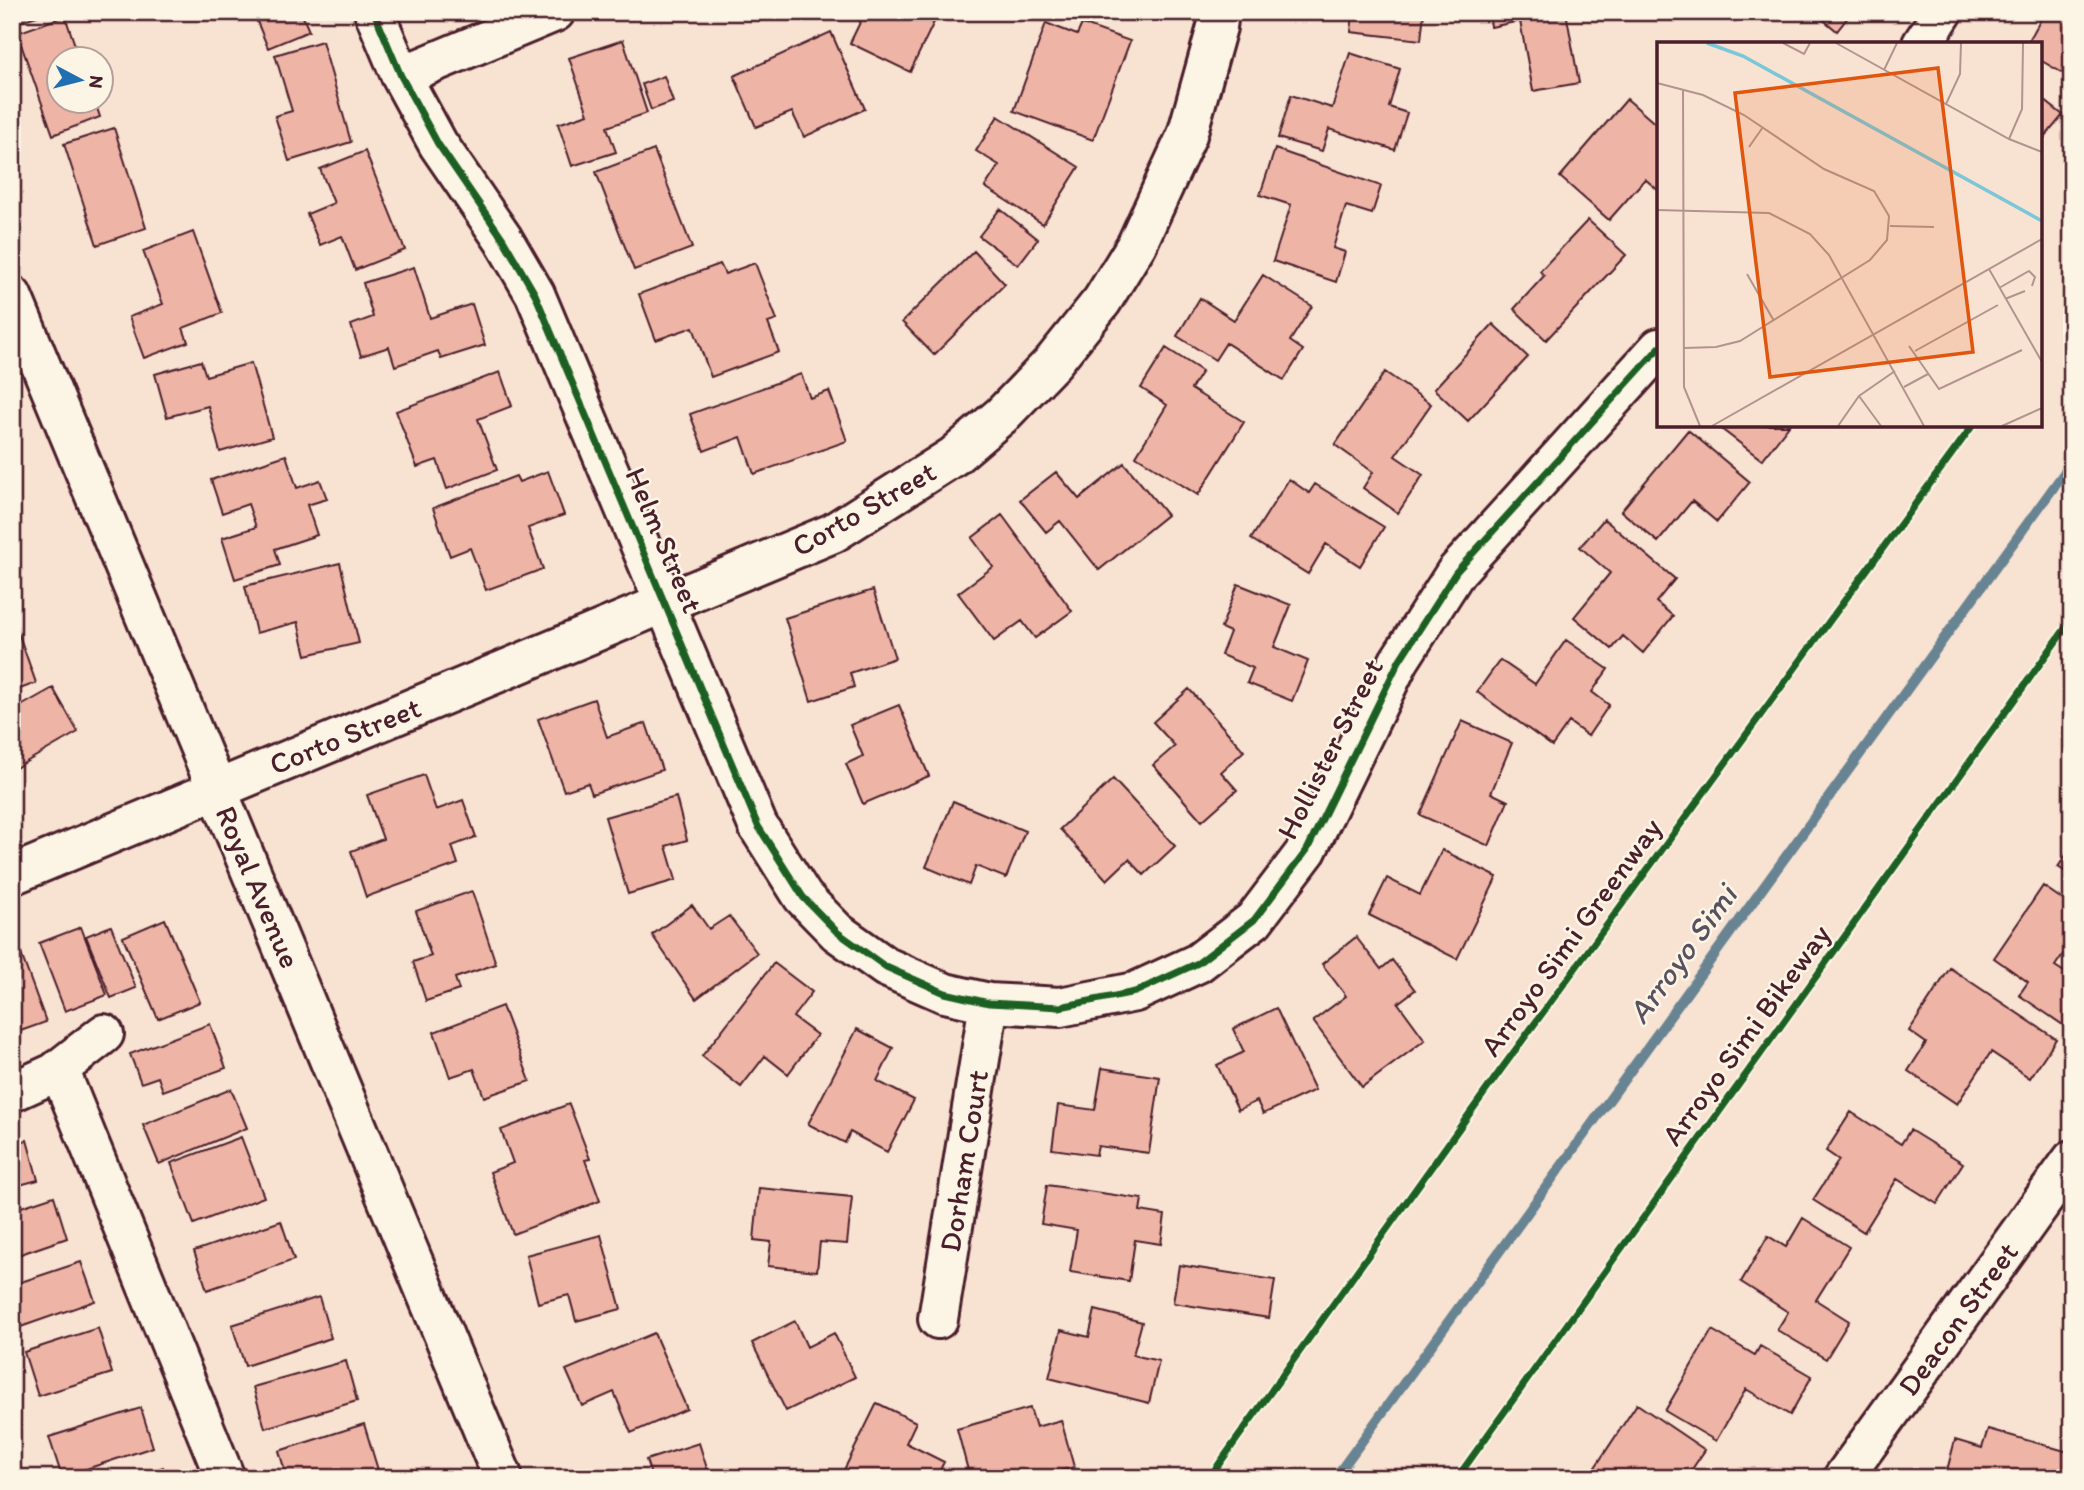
<svg xmlns="http://www.w3.org/2000/svg" width="2084" height="1490" font-family="Itim,sans-serif">
<style>
.lines{fill:none;stroke-linecap:round;stroke-linejoin:round}
.stream{stroke:#678493;stroke-width:10}
.building{fill:#eeb5a7;stroke:#4a1f2b;stroke-width:2}
.street-casing{stroke:#4a1f2b;stroke-width:44}
.secondary-casing{stroke:#4a1f2b;stroke-width:44}
.street{stroke:#fcf5e5;stroke-width:38}
.secondary{stroke:#fcf5e5;stroke-width:38}
.cycleway-casing{stroke:#fcf5e5;stroke-width:11}
.cycleway{stroke:#1b5e20;stroke-width:7}
.labels{text-anchor:middle;stroke-width:5;stroke-linejoin:round;paint-order:stroke}
.street-label{font-size:30px;fill:#4a1f2b;stroke:#fcf5e5}
.water-label{font-size:32px;font-style:italic;fill:#58515f;stroke:#fcf5e5}
.inset-river{fill:none;stroke:#7ac7d9;stroke-width:3.5}
.inset-road{fill:none;stroke:#b2948f;stroke-width:2}
.view{fill:#e0560e;fill-opacity:0.15;stroke:#e0560e;stroke-width:3.5}
.inset-edge{fill:none;stroke:#4a1f2b;stroke-width:3.5}
</style>
<rect width="100%" height="100%" fill="#f8e2d2"/>
<filter id="ink" filterUnits="userSpaceOnUse"><feTurbulence type="fractalNoise" baseFrequency=".0143" numOctaves="2"/><feDisplacementMap in="SourceGraphic" scale="14" xChannelSelector="R" yChannelSelector="G"/><feConvolveMatrix kernelMatrix="1 2 1 2 8 2 1 2 1" color-interpolation-filters="sRGB"/></filter>
<g filter="url(#ink)">
<g class="lines">
<!-- stream -->
<path class="stream" d="M1335 1478 2072 462"/>
</g>
<!-- building -->
<path class="building" d="M12 12H45L46 13 12 24Z
M253 12H301L309 31 268 48Z
M865 12H919L935 20 910 72 850 43Z
M1353 12H1424L1421 40 1351 32Z
M1489 12H1566L1579 83 1533 91 1520 21 1491 27Z
M1814 12H1852L1837 31Z
M2045 12H2072V69L2068 76 2040 60V44H2027Z
M65 16 80 60H60V102H95L100 117 53 135 17 33Z
M1046 23 1077 35 1082 24 1130 41 1093 140 1014 111Z
M831 32 865 109 804 137 792 112 756 127 734 76Z
M623 40 647 113 607 127 616 152 572 166 558 124 588 114 569 58Z
M322 41 351 142 289 161 275 116 292 111 275 55Z
M1350 53 1400 69 1389 107 1407 113 1395 150 1329 129 1322 151 1278 138 1291 95 1332 108Z
M664 76 673 102 651 110 642 84Z
M2040 97 2063 115 2040 143Z
M1627 99 1659 127V191L1645 179 1609 220 1560 177Z
M998 116 1079 167 1043 224 985 187 999 165 976 151Z
M114 128 146 228 97 245 64 144Z
M1275 149 1381 186 1372 214 1346 206 1333 248 1345 252 1336 282 1273 261 1291 205 1260 195Z
M654 150 692 248 634 270 596 172Z
M365 151 405 250 355 270 342 236 320 245 307 214 334 203 320 169Z
M1000 209 1038 239 1018 265 979 236Z
M1588 220 1626 255 1546 340 1514 309 1544 276 1540 271Z
M193 232 222 313 183 328 188 342 144 358 129 317 163 304 143 251Z
M974 251 1005 284 934 355 902 322Z
M755 263 777 320 768 323 779 352 711 377 693 327 656 340 639 294 720 264 725 274Z
M414 267 430 318 472 304 485 345 441 359 438 351 395 366 389 347 361 356 351 325 373 317 363 283Z
M1263 275 1312 306 1290 341 1303 350 1284 380 1226 343 1215 360 1177 336 1200 298 1234 320Z
M1493 324 1528 357 1468 421 1434 389Z
M1166 348 1202 371 1191 389 1244 422 1198 495 1136 456 1167 405 1141 388Z
M201 361 206 376 251 363 272 437 220 452 208 406 167 417 155 374Z
M500 372 512 406 478 419 497 470 447 489 437 460 417 467 396 411Z
M1385 372 1431 404 1395 456 1423 475 1398 513 1363 488 1373 472 1335 445Z
M801 374 810 398 829 391 847 441 754 474 741 437 704 451 690 414Z
M1716 425H1789L1762 460Z
M1688 430 1750 482 1717 522 1692 501 1658 542 1621 511Z
M286 455 297 488 320 480 327 499 307 505 317 535 275 549 280 565 235 579 222 538 256 527 248 504 222 513 211 480Z
M1124 463 1167 515 1099 570 1060 521 1046 532 1020 500 1056 472 1079 499Z
M548 471 564 515 528 528 543 569 486 590 470 548 450 556 433 508 516 476 519 482Z
M1289 479 1309 493 1315 484 1384 527 1360 566 1326 544 1308 574 1251 539Z
M1002 515 1072 611 1035 638 1022 621 994 641 958 593 993 567 972 538Z
M1604 519 1675 579 1656 602 1673 616 1643 653 1623 636 1612 649 1574 617 1610 573 1580 547Z
M340 563 359 643 306 655 298 622 256 633 245 586Z
M1238 584 1291 605 1274 647 1308 661 1292 701 1247 683 1253 668 1221 655 1230 632 1221 628Z
M873 590 895 658 850 673 854 687 811 701 785 618Z
M19 635 36 683 12 692V637Z
M1566 640 1608 669 1592 692 1609 705 1588 736 1569 722 1552 746 1477 692 1500 660 1535 684Z
M53 688 78 732 12 770V711Z
M1189 689 1244 751 1221 772 1237 790 1202 821 1153 765 1175 746 1153 722Z
M594 699 607 737 646 723 662 770 592 794 588 783 564 791 538 719Z
M899 705 929 776 863 804 846 764 863 756 850 725Z
M1462 721 1512 743 1491 793 1508 801 1489 846 1420 815Z
M424 775 436 810 463 800 476 837 452 846 458 864 366 897 351 851 383 839 367 795Z
M1113 779 1175 846 1144 875 1129 859 1107 880 1060 829Z
M676 797 687 840 666 846 676 880 628 894 605 817Z
M953 801 1025 831 1006 878 976 866 969 885 926 867Z
M2072 846V876L2058 867Z
M1442 850 1497 877 1457 959 1369 915 1387 878 1420 895Z
M2043 886 2072 906V941L2055 966 2072 977V1018L2066 1027 2019 995 2028 982 1994 958Z
M472 891 496 964 455 978 459 990 426 1001 413 962 431 956 416 911Z
M692 905 709 929 729 916 757 953 696 999 652 935Z
M165 919 200 1002 158 1019 123 937Z
M111 926 136 988 111 998 86 936Z
M81 927 107 995 65 1011 39 943Z
M1356 937 1381 969 1392 960 1415 990 1398 1003 1425 1040 1362 1087 1313 1021 1346 996 1322 964Z
M20 951 46 1022 12 1034V954Z
M774 963 812 992 793 1017 817 1035 788 1074 765 1056 741 1087 702 1056Z
M1950 968 2056 1039 2030 1078 1991 1052 1957 1104 1908 1071 1926 1043 1909 1031Z
M502 1006 530 1081 484 1097 474 1069 450 1077 434 1032Z
M1276 1008 1315 1090 1263 1114 1257 1101 1238 1110 1217 1065 1244 1052 1233 1029Z
M210 1024 226 1068 163 1091 158 1077 141 1083 130 1054Z
M857 1029 893 1048 877 1081 914 1100 887 1152 850 1132 845 1143 808 1124Z
M1102 1068 1160 1077 1149 1153 1098 1146 1096 1155 1052 1149 1058 1105 1095 1110Z
M231 1089 247 1128 159 1164 143 1125Z
M569 1104 590 1159 585 1160 600 1201 513 1234 490 1172 513 1163 501 1130Z
M1851 1112 1901 1144 1910 1130 1963 1163 1937 1204 1897 1179 1864 1232 1813 1200 1839 1160 1826 1151Z
M241 1137 264 1197 194 1224 171 1163Z
M27 1140 38 1180 12 1187V1144Z
M1047 1185 1142 1199 1140 1211 1165 1215 1161 1244 1135 1240 1129 1281 1070 1272 1077 1230 1041 1224Z
M759 1188 852 1197 847 1244 820 1242 817 1271 768 1266 771 1242 754 1240Z
M54 1196 67 1238 12 1257V1210Z
M1803 1218 1849 1247 1816 1300 1849 1321 1826 1359 1777 1330 1788 1312 1741 1282 1768 1236 1786 1247Z
M281 1221 294 1260 207 1290 194 1251Z
M601 1235 621 1309 576 1321 569 1295 538 1303 526 1255Z
M81 1262 95 1301 12 1330V1285Z
M1179 1265 1275 1280 1269 1318 1173 1303Z
M319 1297 331 1338 245 1366 232 1325Z
M1095 1310 1142 1322 1133 1355 1159 1361 1149 1403 1049 1378 1061 1330 1089 1337Z
M795 1321 807 1347 834 1333 855 1377 786 1411 752 1343Z
M98 1328 112 1373 38 1396 24 1352Z
M1712 1330 1755 1355 1760 1346 1812 1376 1790 1415 1746 1389 1716 1441 1665 1411Z
M654 1333 687 1409 631 1433 614 1392 582 1406 566 1370Z
M346 1361 357 1401 265 1428 253 1387Z
M877 1403 916 1422 906 1443 944 1462 936 1478H840Z
M1637 1404 1705 1450 1686 1478H1588Z
M141 1408 153 1447 62 1477 49 1437Z
M1030 1408 1036 1427 1061 1420 1074 1467 1034 1478H970L957 1429Z
M364 1424 378 1470 353 1478H287L279 1451Z
M1988 1429 2072 1453 2066 1478H1945L1955 1440 1982 1448Z
M699 1443 710 1478H652L646 1460Z
M163 1467 167 1478H136Z"/>
<g class="lines">
<defs>
<path id="street" d="M374 12 401 76 438 144 503 239 535 294 758 826 803 897 837 932 886 967 945 993 989 1003 1060 1007 1135 992 1198 963 1254 920 1307 850 1399 661 1456 572 1659 348
M1922 44 1943 12
M401 76 555 12
M12 875 833 533 954 456 1002 415 1053 362 1102 301 1137 244 1187 135 1217 27 1219 12
M59 1069 225 1478
M12 1092 54 1073 104 1034
M938 1319 989 1003
M1843 1478 2072 1160"/>
<path id="secondary" d="M12 296 503 1478"/>
</defs>
<!-- street casing -->
<use href="#street" class="street-casing"/>
<!-- secondary casing -->
<use href="#secondary" class="secondary-casing"/>
<!-- street -->
<use href="#street" class="street"/>
<!-- secondary -->
<use href="#secondary" class="secondary"/>
<defs>
<path id="cycleway" d="M374 12 401 76 438 144 503 239 535 294 758 826 803 897 837 932 886 967 945 993 989 1003 1060 1007 1135 992 1198 963 1254 920 1307 850 1399 661 1456 572 1659 348
M1209 1478 1500 1071 1973 425
M1457 1478 2072 619"/>
</defs>
<!-- cycleway casing -->
<use href="#cycleway" class="cycleway-casing"/>
<!-- cycleway -->
<use href="#cycleway" class="cycleway"/>
</g>
</g>
<g class="labels">
<!-- street labels -->
<g class="street-label">
<text transform="translate(864 509) rotate(-30)" y="10">Corto Street</text>
<text transform="translate(664 540) rotate(67)" y="10">Helm Street</text>
<text transform="translate(345 736) rotate(-22)" y="10">Corto Street</text>
<text transform="translate(1330 749) rotate(-63)" y="10">Hollister Street</text>
<text transform="translate(258 887) rotate(67)" y="10">Royal Avenue</text>
<text transform="translate(1571 937) rotate(-54)" y="10">Arroyo Simi Greenway</text>
<text transform="translate(1746 1035) rotate(-54)" y="10">Arroyo Simi Bikeway</text>
<text transform="translate(964 1161) rotate(-81)" y="10">Dorham Court</text>
<text transform="translate(1958 1319) rotate(-54)" y="10">Deacon Street</text>
</g>
<!-- water labels -->
<g class="water-label">
<text transform="translate(1682 954) rotate(-54)" y="11">Arroyo Simi</text>
</g>
</g>
<!-- overview -->
<g transform="translate(1657 42)">
<rect width="385" height="385" fill="#f8e2d2"/>
<path class="inset-river" d="M50 1 86 14 385 179"/>
<path class="inset-road" d="M126 1 147 12 153 1M179 1 352 97 385 110M227 28 240 1M0 41 46 53 87 73 167 127 217 149 232 174 230 198 213 218 83 299 59 305 27 306M26 47 27 345 43 384M289 62 303 32 304 1M352 97 365 67 366 1M92 105 106 85M0 168 112 171 153 192 172 213 267 384M233 184 277 185M332 227 385 320M90 232 117 279M342 246 372 229 378 235 375 244M348 257 368 249M252 304 282 347 365 308M258 309 341 263M247 345 271 332M202 354 224 384M55 384 385 197M181 384 202 354 238 329M345 384 385 366"/>
<path class="view" d="M281 26 316 310 113 335 78 51Z"/>
<rect width="385" height="385" class="inset-edge"/>
</g>
<!-- margin -->
<rect width="2084" height="1490" fill="none" stroke="#fcf5e5" stroke-width="42"/>
<rect x="21" y="21" width="2042" height="1448" fill="none" stroke="#4a1f2b" stroke-width="2.5" filter="url(#ink)"/>
<!-- north arrow -->
<g transform="translate(80 80) rotate(97)"><circle r="33" fill="#fcf5e5" stroke="#b59f9b" stroke-width="2"/>
<path d="M0-5L12 26L0 18L-12 26Z" fill="#1f6fb2"/>
<text y="-10" font-size="19" font-weight="bold" text-anchor="middle" fill="#4a1f2b">N</text>
</g>
</svg>
